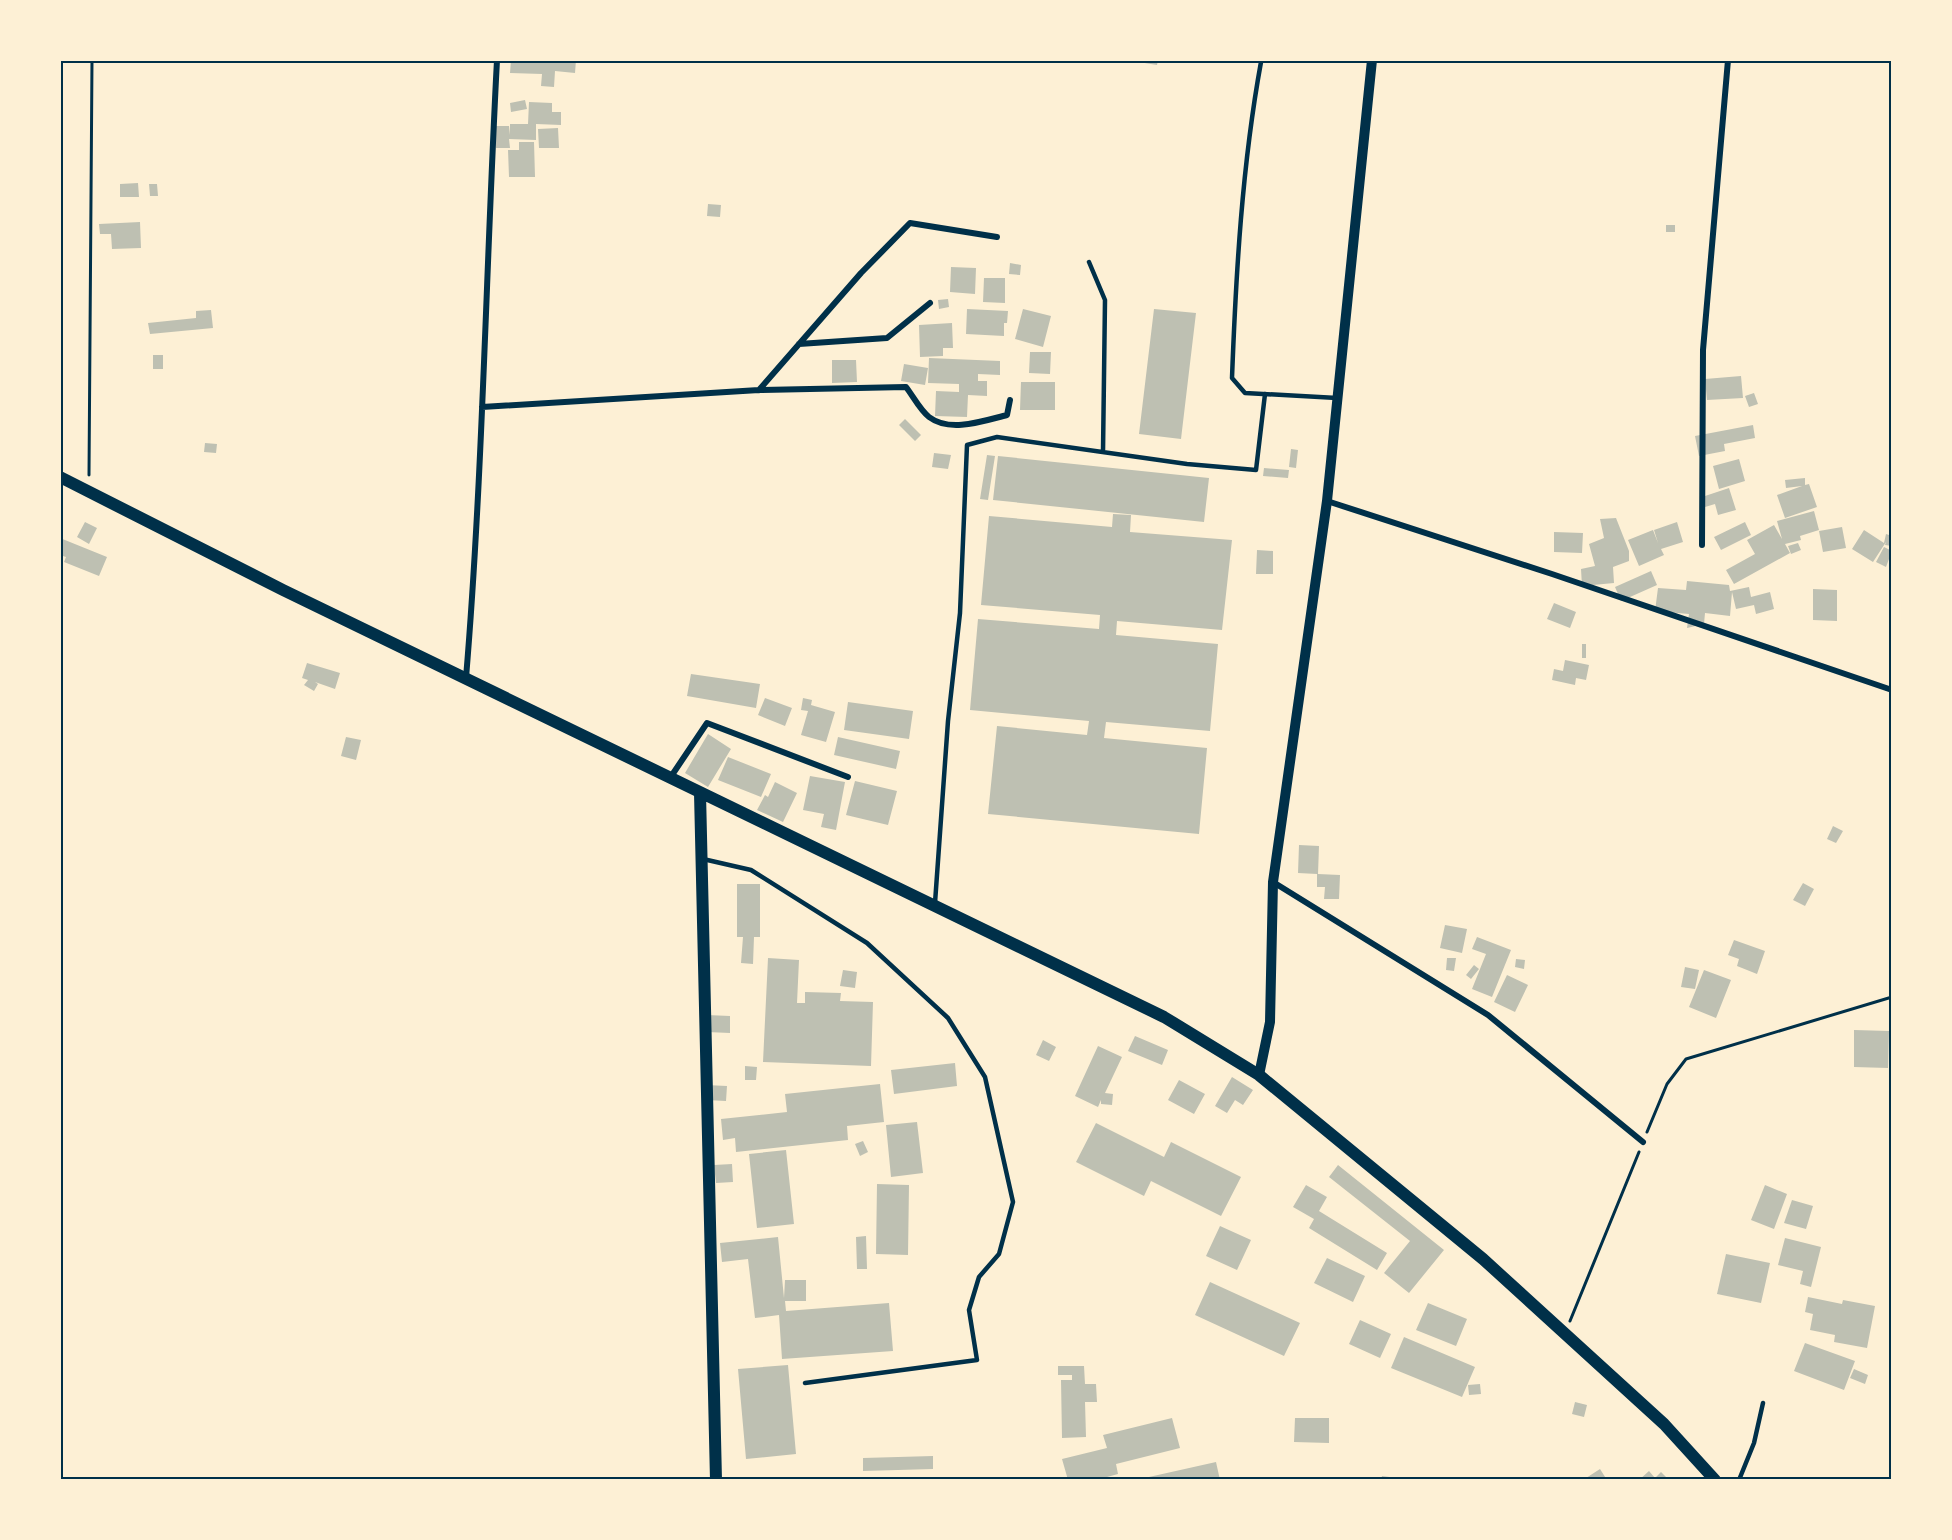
<svg xmlns="http://www.w3.org/2000/svg" width="1952" height="1540" font-family="'Public Sans',sans-serif">
<style>
.building{fill:#bec0b2}
.lines{fill:none;stroke-linecap:round;stroke-linejoin:round}
.path{stroke:#003049;stroke-width:3}
.service{stroke:#003049;stroke-width:4.5}
.minor{stroke:#003049;stroke-width:6}
.tertiary{stroke:#003049;stroke-width:10}
.secondary{stroke:#003049;stroke-width:12}
.neatline{fill:none;stroke:#003049;stroke-width:2}
</style>
<rect width="100%" height="100%" fill="#fdf0d5"/>
<!-- building -->
<path class="building" d="M511 60H576L575 73 555 71 554 87 541 86 542 74 510 73Z
M1126 60H1158L1157 65Z
M525 100 527 109 511 112 510 103Z
M529 102 552 103V112H561V125L536 124V140L509 139 510 148H496L495 126H509L510 135V124H528Z
M558 128 559 148H539L538 129Z
M519 142H534L535 177H509L508 150H519Z
M138 183 139 197H120V184Z
M149 184H157L158 196H150Z
M708 204 721 205 720 217 707 216Z
M140 222 141 248 112 249 111 234H100L99 224Z
M1666 225H1675V232H1666Z
M1010 263 1021 265 1020 275 1009 274Z
M951 267 976 268 975 294 950 292Z
M984 278H1005V303L983 302Z
M948 299 949 307 939 309 938 300Z
M967 309 1008 311 1007 323H1004V336L966 334Z
M1023 309 1051 316 1043 347 1015 339Z
M1154 309 1196 313 1181 439 1139 434Z
M211 310 213 328 150 334 148 323 196 318V311Z
M952 323 953 348H943V356L920 357 919 325Z
M1030 352H1051L1050 374 1029 373Z
M153 355H163V369H153Z
M929 358 1000 361V375L978 374V381H987V396L968 395 967 417 935 416 936 391 959 392V384L928 383Z
M832 360H856L857 382 832 383Z
M904 364 928 368 925 385 901 381Z
M1741 376 1743 398 1707 400 1705 379Z
M1021 382H1055V410H1020Z
M1754 393 1758 404 1749 407 1745 396Z
M905 419 921 435 915 441 899 425Z
M1753 425 1755 438 1724 444 1725 451 1699 456 1695 436Z
M205 443 217 444 216 453 204 452Z
M1291 449 1298 450 1296 468 1289 467Z
M934 453 951 455 948 469 932 467Z
M987 455 995 456 988 500 980 499Z
M998 456 1209 478 1204 522 993 500Z
M1739 459 1745 481 1719 489 1713 466Z
M1264 468 1289 470 1288 478 1263 476Z
M1805 478V485L1809 484 1817 507 1785 518 1777 495 1802 486 1786 488 1785 480Z
M1729 488 1736 510 1718 515 1715 504 1705 507 1702 497Z
M1814 511 1819 530 1800 536 1801 540 1785 544 1790 553 1734 584 1726 570 1755 554 1747 540 1774 525 1782 539 1777 521Z
M1113 514 1131 515 1130 532 1232 540 1222 630 1117 621 1116 635 1218 644 1210 731 1106 722 1104 738 1207 748 1199 834 988 814 997 726 1087 735 1089 721 970 710 978 619 1099 629 1100 615 981 605 989 516 1112 527Z
M1616 518 1629 551V561L1613 567 1614 583 1582 586 1581 569 1595 566 1589 544 1604 538 1600 519Z
M85 522 97 528 89 544 77 537Z
M1677 522 1683 542 1661 549 1664 555 1639 566 1628 540 1653 530 1658 543 1654 530Z
M1745 522 1751 535 1721 550 1714 537Z
M1842 527 1846 548 1823 552 1819 531Z
M1864 530 1884 543 1886 534 1892 536V546L1885 545 1886 542 1873 562 1852 549Z
M1554 532 1583 533 1582 553 1554 552Z
M60 538 107 557 99 576 64 562 66 557 60 555Z
M1798 543 1801 550 1791 554 1788 546Z
M1884 547 1892 551 1886 567 1876 562Z
M1257 550 1273 551V574H1256Z
M1651 571 1657 585 1621 601 1615 587Z
M1687 581 1729 585 1730 591 1749 587 1751 597 1770 592 1774 609 1756 614 1754 605 1736 609 1732 592 1730 616 1705 613 1704 624 1687 628 1689 614 1655 611 1658 588 1686 590Z
M1813 589 1837 590V621L1813 620Z
M1554 603 1576 612 1570 628 1547 619Z
M1582 644H1586V658H1582Z
M1565 660 1589 665 1586 680 1576 678 1575 685 1552 680 1554 669 1563 671Z
M307 663 340 673 335 689 315 682 318 684 314 691 304 685 308 680 302 678Z
M691 674 760 684 756 708 687 696Z
M765 698 792 708 785 726 758 715Z
M803 698 812 700 811 705 835 712 826 742 801 735 808 711 801 710Z
M848 702 913 711 909 739 844 730Z
M708 734 731 749 708 787 685 773Z
M346 737 361 740 356 760 341 756Z
M838 737 900 751 896 769 834 755Z
M728 757 771 774 761 797 718 780Z
M810 776 845 782 836 830 821 827 824 814 803 810Z
M855 781 897 791 888 825 846 815Z
M775 782 797 793 783 822 757 810 765 795 768 797Z
M1833 826 1843 831 1836 843 1827 839Z
M1299 845 1319 846 1318 874 1340 875 1339 899H1324L1325 887H1317V874L1298 873Z
M1803 883 1814 889 1805 906 1793 900Z
M737 884H760V937H754L753 964 741 963 743 937H737Z
M1445 925 1467 929 1462 953 1440 948Z
M1477 937 1511 950 1492 997 1472 989 1486 954 1472 949Z
M1734 940 1765 951 1757 974 1737 966 1739 959 1728 955Z
M768 958 799 960 797 1003H805V992L841 993 840 1001 873 1002 871 1066 763 1062Z
M1447 958H1456L1454 971 1446 970Z
M1516 959 1525 960 1524 969 1515 967Z
M1474 965 1479 969 1471 979 1466 975Z
M1685 967 1699 970 1695 989 1681 987Z
M843 970 857 972 855 988 840 986Z
M1704 970 1731 980 1716 1018 1689 1007Z
M1507 975 1528 985 1515 1012 1494 1002Z
M707 1015 730 1016V1033L707 1032Z
M1854 1030 1889 1031 1888 1068 1854 1067Z
M1135 1036 1168 1050 1162 1065 1128 1051Z
M1043 1040 1056 1047 1049 1061 1036 1055Z
M1098 1046 1122 1057 1105 1093 1113 1094 1112 1105 1101 1104V1100L1098 1107 1075 1096Z
M955 1063 957 1086 894 1094 891 1070Z
M745 1066 757 1067 756 1080H745Z
M1232 1077 1253 1090 1243 1105 1235 1100 1227 1113 1215 1106Z
M1179 1080 1205 1094 1194 1114 1168 1100Z
M880 1084 884 1122 847 1126 848 1140 736 1152 735 1138 723 1140 721 1119 787 1112 785 1094Z
M706 1085 727 1086 726 1101 706 1100Z
M917 1122 923 1173 891 1177 886 1125Z
M1096 1123 1164 1157 1171 1142 1241 1177 1221 1216 1151 1181 1144 1196 1076 1162Z
M863 1141 868 1152 860 1156 855 1144Z
M786 1150 794 1224 757 1228 749 1154Z
M732 1164 733 1182 716 1183 714 1165Z
M1338 1165 1444 1250 1409 1293 1384 1273 1410 1241 1329 1177Z
M877 1184 909 1185 908 1255 876 1254Z
M1306 1185 1327 1197 1319 1211 1387 1253 1377 1270 1309 1228 1314 1219 1293 1207Z
M1765 1185 1787 1194 1774 1229 1751 1220Z
M1792 1200 1813 1206 1806 1229 1784 1223Z
M1220 1226 1251 1240 1237 1270 1206 1256Z
M866 1236 867 1269H857L856 1237Z
M778 1237 784 1298 785 1280H806V1301H785L786 1311 889 1303 893 1351 782 1359 779 1315 755 1318 748 1259 722 1262 720 1243Z
M1785 1238 1821 1247 1811 1287 1800 1284 1803 1271 1778 1265Z
M1726 1254 1770 1263 1761 1303 1717 1294Z
M1327 1258 1365 1276 1353 1302 1314 1283Z
M1210 1282 1300 1323 1284 1356 1195 1315Z
M1808 1297 1842 1304 1843 1300 1875 1306 1867 1348 1834 1342 1835 1335 1810 1330 1813 1314 1805 1312Z
M1428 1303 1467 1319 1456 1346 1416 1330Z
M1360 1320 1391 1334 1380 1358 1349 1344Z
M1404 1337 1475 1367 1462 1397 1391 1368Z
M1805 1343 1855 1361 1844 1390 1794 1371Z
M788 1365 796 1454 746 1459 738 1369Z
M1058 1366H1084L1085 1384H1096L1097 1402H1085L1086 1437 1062 1438 1061 1380H1072V1375H1058Z
M1854 1369 1868 1375 1865 1384 1850 1378Z
M1480 1384 1481 1394 1469 1395 1468 1385Z
M1575 1402 1587 1405 1584 1417 1572 1414Z
M1172 1418 1180 1448 1116 1464 1118 1474 1096 1480H1068L1062 1459 1107 1448 1103 1435Z
M1295 1418H1329V1443L1294 1442Z
M933 1456V1469L863 1471V1458Z
M1216 1462 1220 1480H1140V1479Z
M1600 1469 1607 1480H1583Z
M1649 1471 1655 1478 1661 1472 1669 1480H1639Z
M1382 1476 1404 1479V1480H1381Z"/>
<g class="lines">
<!-- path -->
<path class="path" d="M89 475 92 60
M1647 1132 1667 1084 1686 1059 1892 997
M1570 1321 1639 1152"/>
<!-- service -->
<path class="service" d="M1264 60 1261 62C1242 166 1236 273 1232 378L1245 393 1337 398
M1089 262 1105 300 1103 452
M703 859 751 870 867 943 948 1018 985 1077 1013 1202 999 1254 979 1277 969 1310 977 1360 805 1383
M935 903 948 721 960 613 967 445 997 437 1187 464 1256 470 1265 394
M1739 1480 1754 1443 1763 1403"/>
<!-- minor -->
<path class="minor" d="M799 344 887 338 930 303
M759 390 861 273 910 223 997 237
M482 407 759 390 906 387C913 396 920 410 929 417 950 433 983 421 1007 415L1010 400
M1327 501 1552 574 1892 690
M1702 545 1703 350 1728 60
M466 678C483 473 486 266 497 60
M670 778 707 723 848 777
M1273 882 1488 1015 1643 1142"/>
<!-- tertiary -->
<path class="tertiary" d="M1259 1075 1270 1022 1273 882 1327 501 1372 60"/>
<!-- secondary -->
<path class="secondary" d="M60 477 283 590 1164 1017 1259 1075 1483 1259 1664 1424 1715 1480
M700 793 716 1480"/>
</g>
<!-- border -->
<rect width="1952" height="1540" fill="none" stroke="#fdf0d5" stroke-width="123"/>
<rect x="62" y="62" width="1828" height="1416" class="neatline"/>
</svg>
